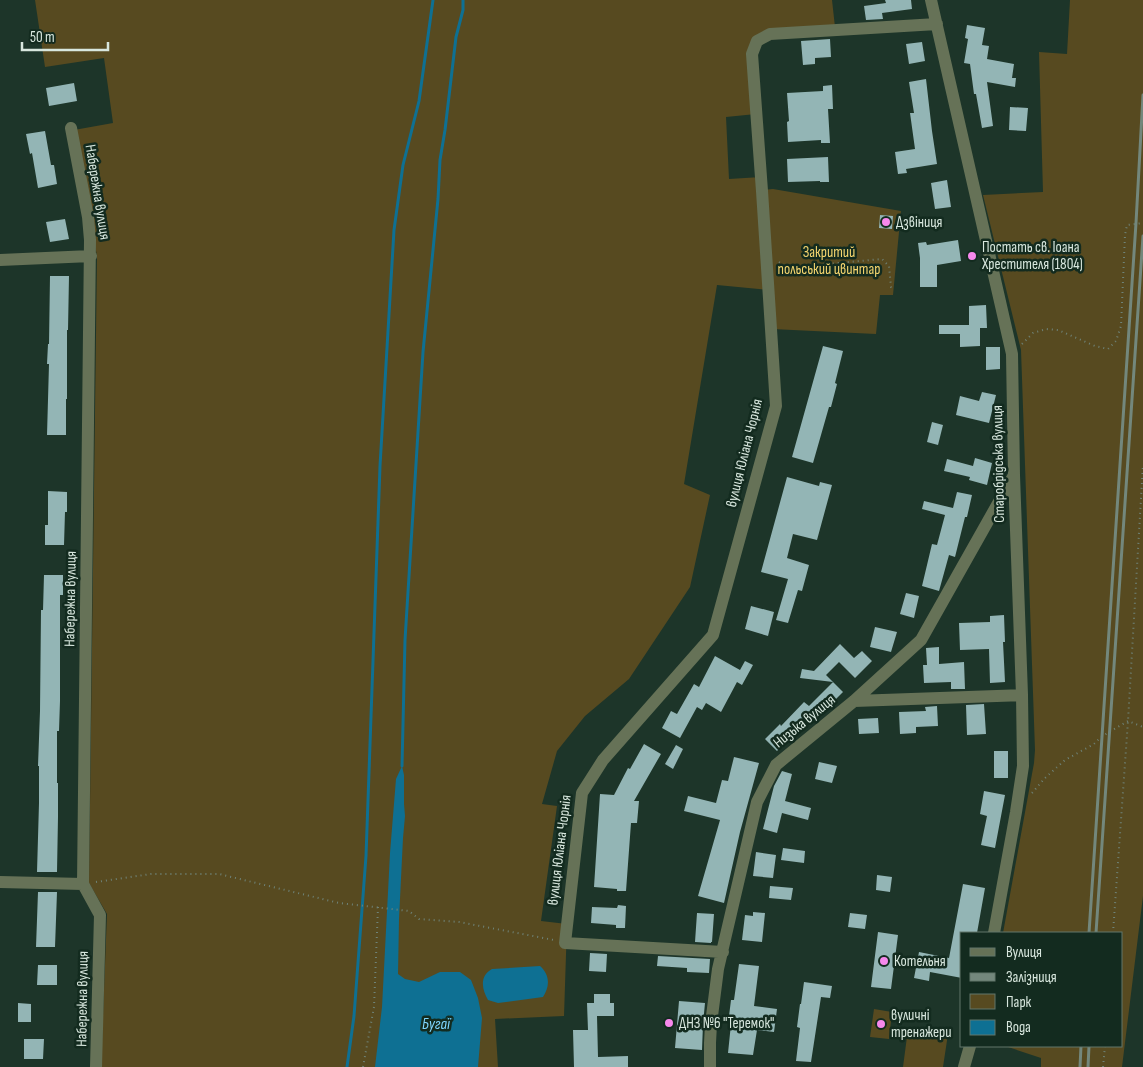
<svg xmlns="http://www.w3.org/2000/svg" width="1143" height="1067" font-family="'Sofia Sans Condensed',sans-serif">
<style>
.green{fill:#574a20}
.water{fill:#0e7093}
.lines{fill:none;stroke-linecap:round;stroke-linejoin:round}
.stream{stroke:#0e7093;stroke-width:3}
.building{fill:#93b5b5}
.path{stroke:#6f8378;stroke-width:2;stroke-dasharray:1 4;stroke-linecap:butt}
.minor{stroke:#667257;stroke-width:12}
.rail{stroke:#73877c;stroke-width:3}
.poi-dot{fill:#f788ec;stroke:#132b1f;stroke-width:2}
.labels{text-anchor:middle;stroke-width:5;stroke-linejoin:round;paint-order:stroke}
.street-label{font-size:15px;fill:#d8e7de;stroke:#132b1f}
.poi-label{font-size:15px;fill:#d8e7de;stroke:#132b1f;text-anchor:start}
.park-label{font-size:15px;fill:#f5d66f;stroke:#132b1f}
.water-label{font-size:16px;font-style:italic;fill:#7fd7ff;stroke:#132b1f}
</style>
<rect width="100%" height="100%" fill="#1d3529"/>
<!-- green -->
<path class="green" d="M35 0H832L835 27 757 41 756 114 726 117 729 179 761 177 768 290 717 285 684 484 710 495 690 587 629 679 585 716 557 751 542 804 557 806 541 921 567 924 564 1016 495 1019 498 1067H101L107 914 89 883 97 256 74 130 113 123 104 58 45 67Z
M1070 0H1143V896L1122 1067H1041V1058L1005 1046H1122V933H1003L1034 763 1035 750 1021 350 983 195 1043 192 1039 52 1067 54Z
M773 189 901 211 893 295H880L876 334 772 329 763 190Z
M874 1009 892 1012 889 1039 870 1037Z
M908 1029 948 1034 943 1067H903Z"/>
<!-- water -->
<path class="water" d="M402 766 404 775V804L405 816 403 838 399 919 398 974 405 979 419 982 440 972H460L471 980 478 998 482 1018 478 1067H375L382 1007 388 892 390 853 396 779Z
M540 966C550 975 550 986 543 997L498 1003 488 1000C482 990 479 976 492 969Z"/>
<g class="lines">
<!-- stream -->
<path class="stream" d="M402 766 405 640 423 352 438 199 440 160 445 130 456 37 463 10V0
M347 1067 354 1016 366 856 380 466 394 230 403 165 419 101 433 0"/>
</g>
<!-- building -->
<path class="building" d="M885 0H911L912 9 882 13 883 19 866 20 864 6 886 3Z
M967 25 985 28 982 45 989 46 987 59 1014 64 1012 78H1016L1015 87 987 82 993 126 982 128 976 94H974L970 64 964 63 968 39 965 38Z
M830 39 831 57 815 58V64L803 65 801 41Z
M922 42 925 61 909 64 906 44Z
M926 79 932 131 937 164 906 169 907 173 898 174 895 152 915 149 910 113H914L909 82Z
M74 83 77 101 49 106 46 88Z
M832 85 833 109H828L830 143H821V140L788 142 787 122 789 121 787 93 823 91V86Z
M1010 107 1028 108 1026 131 1009 130Z
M45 131 51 165H54L57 184 38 188 32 153 30 154 26 134Z
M828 157 829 182H820V181L788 182 787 159Z
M947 180 951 207 935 209 931 183Z
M880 215 893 216 892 229 879 228Z
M65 219 69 239 50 242 46 222Z
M958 240 961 261 937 265V287H920V258L918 243 926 242 927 245Z
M50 276H69L68 330H67V399H66V435H47L49 364H47L48 344H49Z
M986 305 987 328H980V346L960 347V334H939V325H969V306Z
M823 346 843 351 835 383 837 384 831 407H829L813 463 792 457Z
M986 347H1000V369L986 370Z
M982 392 996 395 989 423 956 415 960 396 979 401Z
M932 422 943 425 938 445 927 442Z
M975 458 992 463 987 485 969 480 970 477 944 471 947 459 973 466Z
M787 477 819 486 820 482 832 485 817 540 793 534 787 558 809 565 802 591 798 590 788 623 776 620 788 579 761 572Z
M48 491 67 492V512H65L64 545H45V525H48Z
M957 492 972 495 967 517H965L955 557 949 555 939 591 922 586 932 544 937 545 945 515 922 509 924 501 953 508Z
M44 575H63V595H60V701L59 731H57V783H58V817L57 872H37L39 803V766H38L40 711 41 610H43Z
M906 593 919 596 914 618 900 614Z
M751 606 774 612 768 636 745 629Z
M1004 615 1005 642H1003L1005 682 990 683 989 649 960 650 959 623 990 622V616Z
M875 627 897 632 891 652 870 647Z
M840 644 854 658 862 651 872 661 855 678 839 662 826 675 843 692 826 709 824 706 802 729 800 727 777 751 765 739 780 724 781 726 804 702 809 706 833 682 800 678 802 669 814 671Z
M939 647V664L964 662 965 689H951V682L924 683 923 665H927L926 648Z
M715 656 740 670 745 661 753 665 742 685 737 682 721 712 706 703 702 710 697 707 680 738 662 728 671 711 677 714 694 684 699 687Z
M984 704 986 734 967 735 966 705Z
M937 706 938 726 916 727V733L900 734 899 712 926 711 925 707Z
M878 718 879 733 859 734 858 719Z
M644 744 661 754 634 801H639L637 823H631L626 891H617V889L594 887 600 794 614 795 628 768 630 769Z
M676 745 683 749 673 769 665 764Z
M994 751H1008V778H994Z
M734 757 759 763 740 832 724 903 698 896 720 820 684 811 688 796 716 803 722 780 728 781Z
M819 762 837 766 832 783 815 779Z
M782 771 792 774 785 801 811 808 808 820 782 813 777 833 763 829 774 786Z
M984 791 1005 795 995 848 981 845 987 816 980 814Z
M783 848 805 851 804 863 781 860Z
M756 852 776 855 773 878 753 876Z
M877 875 892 877 890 892 876 890Z
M963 884 985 888 977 933H962V978L930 972 929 981 914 978 919 952 949 958Z
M770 886 793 888 791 900 769 898Z
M38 892H57L55 947H36Z
M618 905 626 906 625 928H616V925L591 923 592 907 617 908Z
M753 912 765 913 762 942 742 940 745 915 753 916Z
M697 913 714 914 712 942H711V943L695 942Z
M850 913 867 915 865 929 848 927Z
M878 932 898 935 891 989 871 987Z
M590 953 607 954 606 972 589 971Z
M658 956 710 959 709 973 687 972V968L657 966Z
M739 964 759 966 754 1006 777 1009 774 1032 757 1030 753 1055 728 1053 731 1024H728L731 1000H734Z
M38 965H57V985H37Z
M804 982 832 986 830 998 821 997 811 1062 796 1061 800 1028 797 1027 800 1004H801Z
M594 994H610V1003H614V1016H597L598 1057 628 1056V1067H574L573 1030H588L587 1003H594Z
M679 1001 705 1003 703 1024 702 1050 675 1048Z
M18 1003 31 1004V1022H18Z
M24 1039H44L43 1059H24Z"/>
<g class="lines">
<!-- path -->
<path class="path" d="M779 262 784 265 794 267 882 259 889 266 891 287 894 289
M1022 344 1033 333 1046 329 1058 330 1095 346 1108 349 1116 341 1121 326 1125 235 1127 225 1143 223
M1032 793 1045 778 1065 760 1094 744 1101 737 1128 721 1143 727
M96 882 151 874H219L339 903 409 911 419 919 459 922 554 940
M1113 933 1128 721 1143 464
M363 1067 374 1007 378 907
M1103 1067 1105 1046"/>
<!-- minor -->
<path class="minor" d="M931 0 1012 354 1014 475 1022 695 1023 766 1016 812 994 933
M71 128 88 217 90 240 83 884 100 915 96 1067
M0 260 91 256
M854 701 1022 695
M0 882 83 884
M723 952 565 943 582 793 603 760 713 635 776 406 762 191 752 54 757 41 770 34 937 24
M710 1067V1043L711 1024 718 969 757 802 776 765 854 701 921 640 1014 475
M964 1067 970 1046"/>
<!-- rail -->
<path class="rail" d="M1089 933 1136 223 1143 95
M1096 933 1143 236
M1080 1067 1081 1046
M1088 1067 1089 1046"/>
</g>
<!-- markers -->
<g class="poi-dot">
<circle cx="886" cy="222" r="5"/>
<circle cx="972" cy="256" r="5"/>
<circle cx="884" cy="961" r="5"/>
<circle cx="669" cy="1023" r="5"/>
<circle cx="881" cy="1024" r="5"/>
</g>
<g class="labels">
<!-- street labels -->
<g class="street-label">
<text transform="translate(98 192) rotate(81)" y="5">Набережна вулиця</text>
<text transform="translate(744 453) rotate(-76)" y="5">вулиця Юліана Чорнія</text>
<text transform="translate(998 464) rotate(-91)" y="5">Старобрідська вулиця</text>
<text transform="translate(70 599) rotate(-89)" y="5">Набережна вулиця</text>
<text transform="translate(804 721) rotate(-39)" y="5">Низька вулиця</text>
<text transform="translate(559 850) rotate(-83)" y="5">вулиця Юліана Чорнія</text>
<text transform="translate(82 999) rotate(-89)" y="5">Набережна вулиця</text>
</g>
<!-- poi labels -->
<g class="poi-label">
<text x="896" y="227">Дзвіниця</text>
<text x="982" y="252">Постать св. Іоана<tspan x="982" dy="17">Хрестителя (1804)</tspan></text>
<text x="894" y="966">Котельня</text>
<text x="891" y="1020">вуличні<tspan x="891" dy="17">тренажери</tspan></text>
<text x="679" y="1028">ДНЗ №6 "Теремок"</text>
</g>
<!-- park labels -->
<g class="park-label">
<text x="829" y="257">Закритий<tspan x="829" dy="17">польський цвинтар</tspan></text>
</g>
<!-- water labels -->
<g class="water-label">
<text x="436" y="1029">Бугаї</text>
</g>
</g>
<!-- legend -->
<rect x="960" y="932" width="162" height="115" fill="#132b1f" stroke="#62766b"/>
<rect x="970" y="948" width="25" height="8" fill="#667257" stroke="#62766b"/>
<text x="1006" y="957" font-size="15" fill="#d8e7de">Вулиця</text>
<rect x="970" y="973" width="25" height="8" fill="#73877c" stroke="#62766b"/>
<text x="1006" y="982" font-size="15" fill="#d8e7de">Залізниця</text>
<rect x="970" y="994" width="25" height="15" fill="#574a20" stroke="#62766b"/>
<text x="1006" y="1007" font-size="15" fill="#d8e7de">Парк</text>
<rect x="970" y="1020" width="25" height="15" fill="#0e7093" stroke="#62766b"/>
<text x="1006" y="1032" font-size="15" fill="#d8e7de">Вода</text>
<!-- scale -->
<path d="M22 42v8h86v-8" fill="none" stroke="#d8e7de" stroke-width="2.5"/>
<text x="30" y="42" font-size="15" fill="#d8e7de" stroke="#132b1f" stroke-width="4" paint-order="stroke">50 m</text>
</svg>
